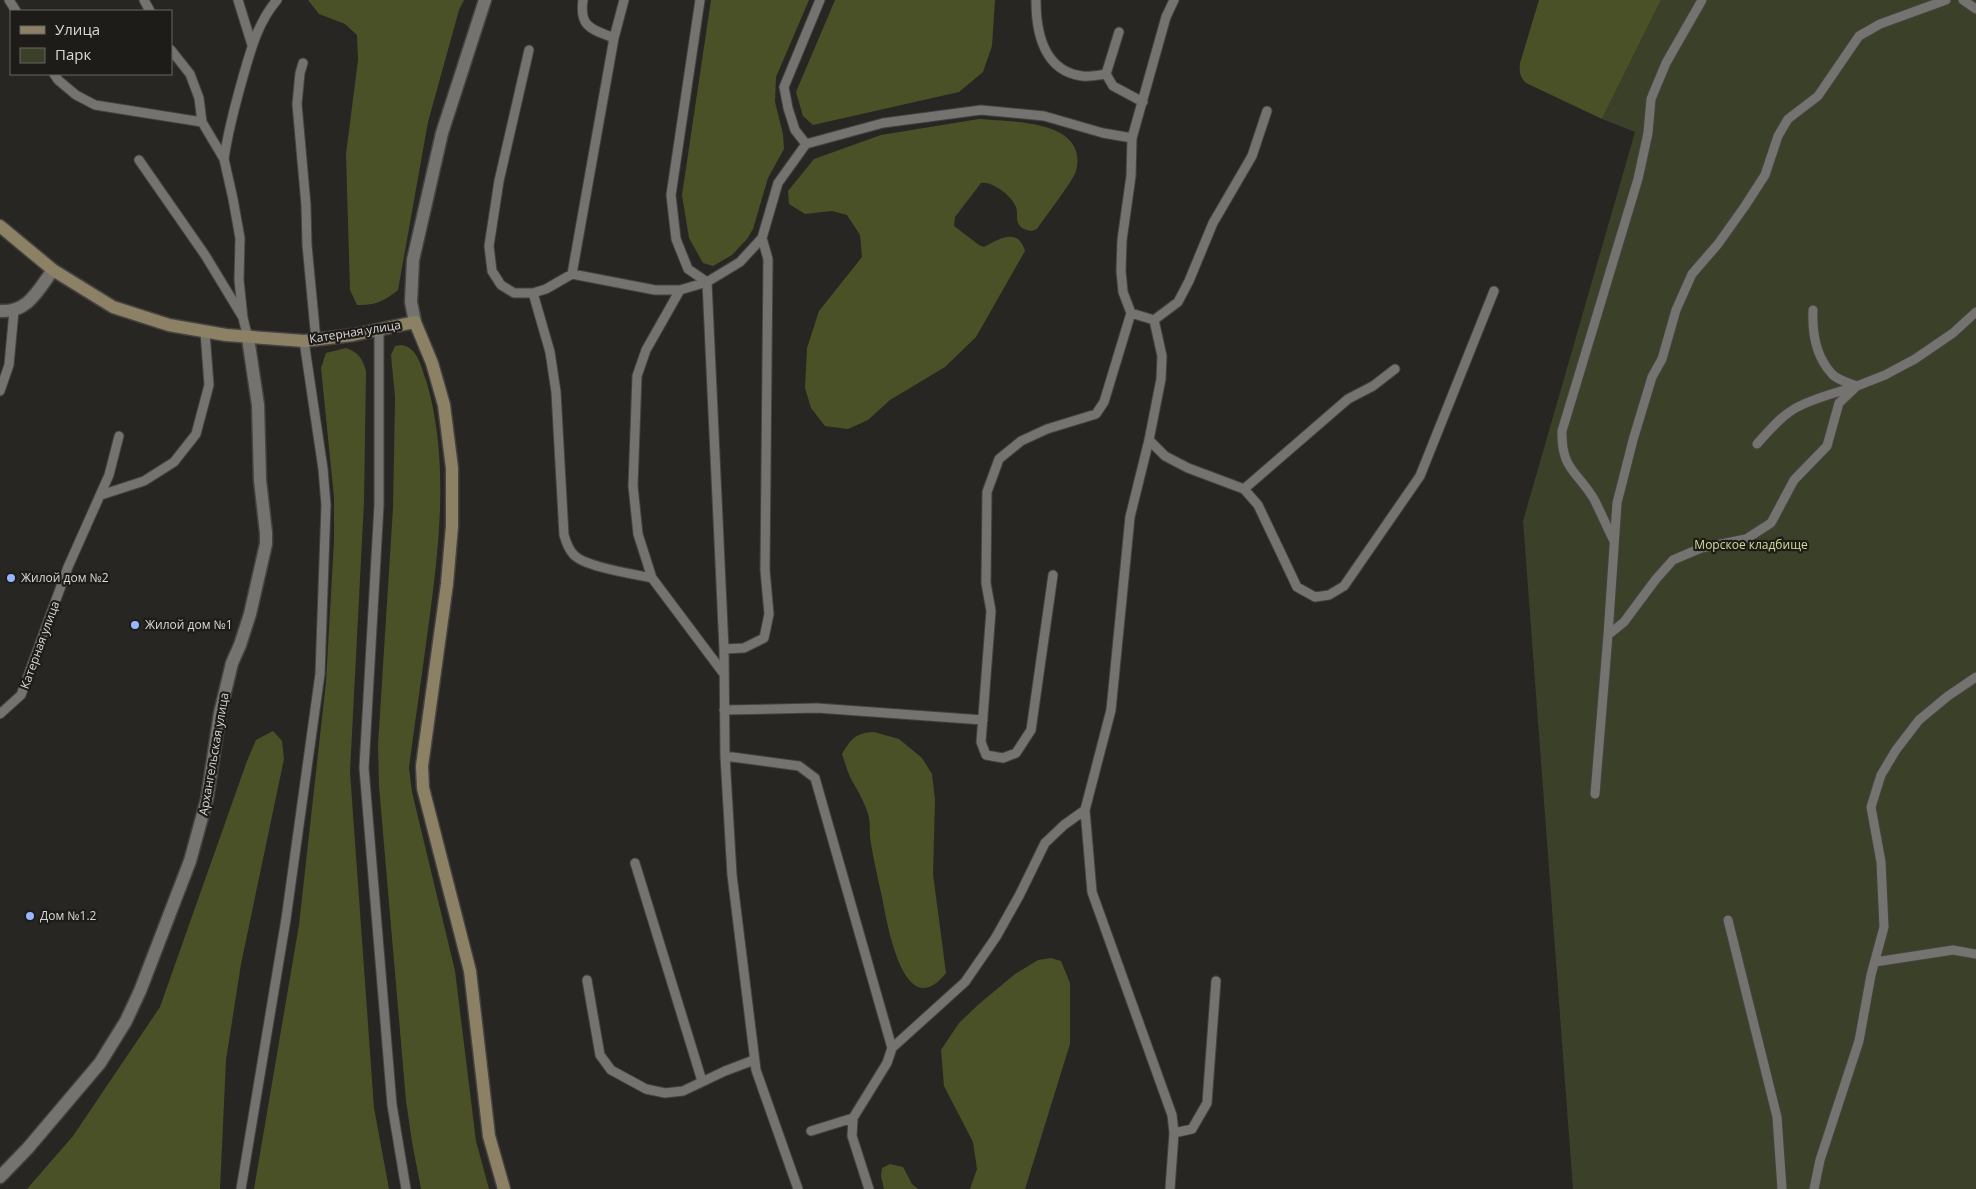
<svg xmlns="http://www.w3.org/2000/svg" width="1976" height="1189" font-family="'Open Sans',sans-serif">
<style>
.green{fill:#3b4028}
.forest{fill:#4b5127}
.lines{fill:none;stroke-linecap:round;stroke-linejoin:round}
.lane-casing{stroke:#444341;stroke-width:11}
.street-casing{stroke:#444341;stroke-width:15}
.secondary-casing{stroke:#444341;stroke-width:15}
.lane{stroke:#74736f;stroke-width:9}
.street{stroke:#74736f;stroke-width:12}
.secondary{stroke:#8d8165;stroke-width:12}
.poi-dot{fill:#97b6fd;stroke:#1d1c19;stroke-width:2}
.labels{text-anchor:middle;stroke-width:4.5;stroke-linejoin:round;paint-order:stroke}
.street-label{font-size:12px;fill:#d9d8d6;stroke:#1d1c19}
.park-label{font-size:12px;fill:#d1de97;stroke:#1d1c19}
.poi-label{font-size:12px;fill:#d9d8d6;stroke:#1d1c19;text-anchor:start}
</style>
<rect width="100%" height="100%" fill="#272622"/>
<!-- green -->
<path class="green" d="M1661 0H1976V1189H1573L1523 521 1635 132 1602 119Z"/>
<!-- forest -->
<path class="forest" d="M308 0H464L459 10 428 122 398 290C383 302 376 305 357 305L350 290 346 154 358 60 357 35 345 24 319 14Z
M711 0H809L776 77 775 102 783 134 784 149 768 178 753 229 747 239 732 255 713 266 703 263 689 238 682 195Z
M835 0H995L992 46 983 72 959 92 813 125 803 116 796 92Z
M1539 0H1661L1602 119 1526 83C1520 77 1519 71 1520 63Z
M979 119C1011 122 1089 119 1076 171 1073 181 1045 217 1037 229L1032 231C1026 230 1021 229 1018 223 1016 218 1018 212 1016 207 1012 196 992 181 981 183L955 217 954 226 979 245 984 247C999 239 1018 227 1025 251L976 337 945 367 890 400 868 420 848 429 825 426 811 408 805 388 807 348 819 311 862 257 860 235 847 215 832 211 805 214 789 204 788 191 814 159 881 135Z
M402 345C418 348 421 367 426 380 450 460 439 548 428 629 422 675 415 721 409 768L412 792 455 971 476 1141 489 1189H421L412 1142 406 1101 379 786 378 745 393 508 395 397 391 355 395 346Z
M346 348C358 352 363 359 366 371L364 502 350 772 374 1108 389 1189H254L299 925 326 682 334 541V497L321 368 326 353Z
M273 731 282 741 284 759 241 964 226 1060 220 1189H27L73 1136 160 1007 247 761 256 740Z
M874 732 899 739 922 758 932 774 935 800 933 874 946 973C904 1026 887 923 882 897 878 879 874 862 871 844 869 834 871 823 868 814 864 801 858 791 851 779 847 771 845 762 842 754 851 739 855 733 874 732Z
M1051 958 1061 961 1070 983V1044L1025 1189H970L977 1169 973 1142 944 1086 941 1050 959 1023 979 1004 1015 974 1038 960Z
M890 1164 903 1167 912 1184 918 1189H884L881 1176 882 1168Z"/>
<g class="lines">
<defs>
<path id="lane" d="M9 0 16 11
M144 0 150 11
M238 0 252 45
M583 0C579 28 592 29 614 38
M700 0 671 195 676 239 688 269 707 282
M1036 0C1036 33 1044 71 1082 76 1090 77 1099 75 1106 74
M1946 0 1880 24 1859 36 1818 96 1788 119 1778 136 1765 175 1745 206 1718 244 1692 274 1676 310 1662 359 1652 377 1633 440 1617 503 1608 635 1624 622 1656 579 1673 560 1701 548 1746 539 1771 523 1794 480 1827 446 1839 403 1857 386 1885 375 1915 359 1953 333 1976 312
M1963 0 1976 9
M1119 32 1106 74 1113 86 1143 102
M171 50 190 74 199 98 202 122 224 159 233 199 240 238 239 280 243 318 248 338
M529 50 499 181 489 246 492 271 501 285 514 293H533L546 289 572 274 655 290H680L707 282
M303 63 300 73 297 104 306 205 307 245 316 340
M54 74 58 80 76 95 95 105 202 122
M806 144 795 130 788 108 784 87 820 0
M224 159C228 131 235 105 243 77 251 49 258 22 277 0
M139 160 205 255 242 316
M572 274 614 38 624 0
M680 290 646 350 637 376 633 486 638 534 652 578 724 674
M533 293 550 352 556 392 564 535C566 542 569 550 574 555 585 567 634 574 652 578
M1131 313 1154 320 1162 356 1161 379 1149 440 1165 456 1188 468 1244 489 1258 505 1297 587 1315 597 1329 595 1344 586 1420 476 1494 291
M1154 320 1178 302 1189 281 1213 223 1252 156 1267 111
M379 329V505L364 768 392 1105 406 1189
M0 391 9 365 14 311
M1149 440 1130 517 1111 710 1085 810 1092 892 1172 1115 1174 1133 1170 1189
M1757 444C1768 432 1779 418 1794 409 1813 398 1836 393 1857 386 1849 383 1837 380 1832 374 1816 357 1812 332 1813 310
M1244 489 1348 399 1373 386 1395 369
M101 495 144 481 174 462 196 434 209 385 205 332
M1614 541C1607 527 1601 513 1594 499 1577 471 1561 469 1562 431L1638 179 1648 133 1651 99 1666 63 1702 0
M1053 575 1031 730 1016 753 1003 758 986 755 981 742 991 611 986 583 987 492 999 459 1021 441 1047 429 1096 414 1104 402 1131 313 1123 292 1121 271 1122 240 1131 176 1132 138 1166 17 1174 0
M724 649 744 648 764 638 769 614 765 570 768 259 762 238
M724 710 817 708 983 720
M0 714 21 695 68 567 109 475 119 436
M725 756 799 766 815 778 892 1048 887 1063 853 1118 811 1131
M1595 794 1608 635
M635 863 702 1081
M1728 920 1777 1117 1782 1189
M1875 962 1953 950 1976 954
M587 980 600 1055 611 1070 646 1089 665 1093 683 1091 725 1071 754 1060
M892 1048 965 982 996 937 1019 896 1045 843 1064 825 1085 810
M853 1118 852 1136 869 1189
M1174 1133 1192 1129 1207 1103 1216 981
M241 1189 286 919 320 674 326 505 323 469 304 341
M798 1189 756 1070 732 875 725 756 724 649 707 282 740 262 762 238 778 183 806 144 883 123 981 110 1044 116 1103 133 1132 138
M1814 1189 1820 1160 1859 1041 1871 975 1884 927 1881 862 1871 807 1881 775 1896 750 1919 720 1948 696 1976 677"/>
<path id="street" d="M0 311C28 313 38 290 53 270
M415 322 411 302 413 260 442 133 485 0
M0 1177 28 1148 100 1063 126 1021 140 991 190 861 207 799 220 713 232 663 240 645 250 614 266 544V533L260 480 258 405 248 338"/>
<path id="secondary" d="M0 226 53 270 113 307 169 325 226 335 304 341 353 335 415 322 432 363 444 405 452 468V526L447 584 422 766 423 788 470 971 489 1136 504 1189"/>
</defs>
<!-- lane casing -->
<use href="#lane" class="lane-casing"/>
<!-- street casing -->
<use href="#street" class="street-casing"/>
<!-- secondary casing -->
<use href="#secondary" class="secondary-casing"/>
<!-- lane -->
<use href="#lane" class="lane"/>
<!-- street -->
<use href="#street" class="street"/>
<!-- secondary -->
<use href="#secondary" class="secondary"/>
</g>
<!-- markers -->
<g class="poi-dot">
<circle cx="11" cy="578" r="5"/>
<circle cx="135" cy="625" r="5"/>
<circle cx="30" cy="916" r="5"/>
</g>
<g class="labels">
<!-- street labels -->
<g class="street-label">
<text transform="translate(355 332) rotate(-9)" y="4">Катерная улица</text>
<text transform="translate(40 645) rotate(-70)" y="4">Катерная улица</text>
<text transform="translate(214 754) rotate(-80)" y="4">Архангельская улица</text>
</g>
<!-- park labels -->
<g class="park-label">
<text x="1751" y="549">Морское кладбище</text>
</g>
<!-- poi labels -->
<g class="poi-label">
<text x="21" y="582">Жилой дом №2</text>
<text x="145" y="629">Жилой дом №1</text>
<text x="40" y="920">Дом №1.2</text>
</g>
</g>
<!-- legend -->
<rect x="10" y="10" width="162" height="65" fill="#1d1c19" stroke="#686765"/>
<rect x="20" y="26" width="25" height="8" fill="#8d8165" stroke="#686765"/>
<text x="55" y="35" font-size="15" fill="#d9d8d6">Улица</text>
<rect x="20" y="48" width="25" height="15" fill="#3b4028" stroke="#686765"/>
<text x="55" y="60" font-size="15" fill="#d9d8d6">Парк</text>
</svg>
